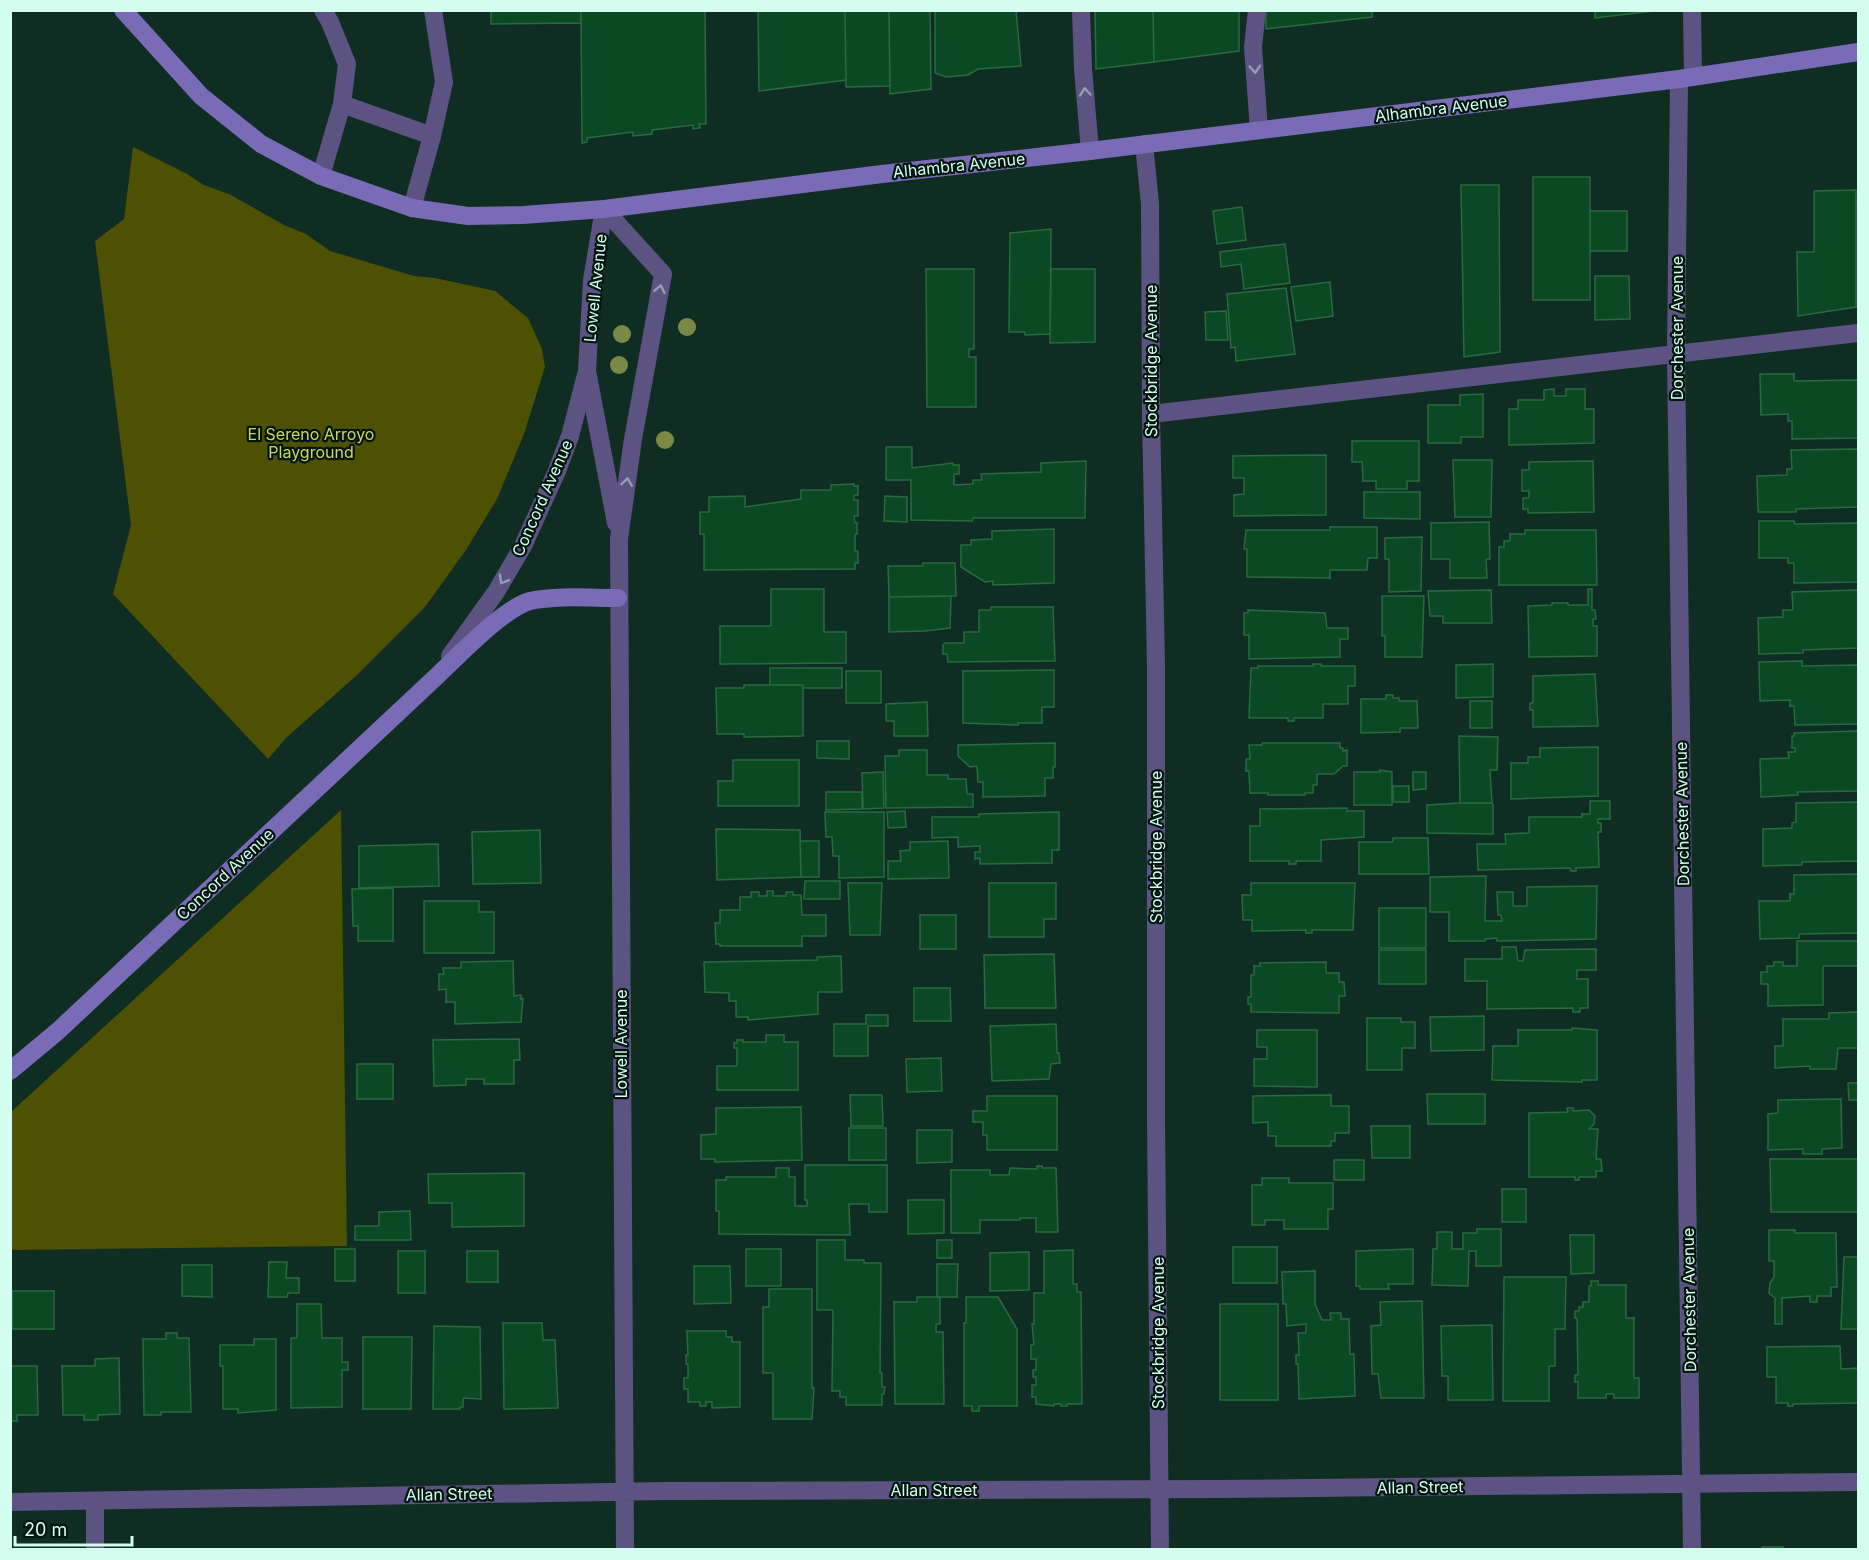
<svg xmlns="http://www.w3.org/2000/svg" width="1869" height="1560" font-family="Inter,sans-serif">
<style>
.green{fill:#4e5002}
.building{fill:#0b4924;stroke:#2a6a3f;stroke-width:1.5}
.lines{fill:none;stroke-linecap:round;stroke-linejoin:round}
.lane{stroke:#5c5383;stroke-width:18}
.street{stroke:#5c5383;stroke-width:18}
.secondary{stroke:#7a6bb7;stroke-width:18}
.tree{fill:#7a8a46}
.oneway{stroke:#92a0b4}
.labels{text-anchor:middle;stroke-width:4.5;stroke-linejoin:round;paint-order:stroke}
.street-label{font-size:16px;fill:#d3feef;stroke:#00150d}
.park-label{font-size:16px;fill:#d0d662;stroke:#00150d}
</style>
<rect width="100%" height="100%" fill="#102d24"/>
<!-- green -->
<path class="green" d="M133 147 187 174 204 185 231 195 284 225 306 234 330 251 414 276 435 278 495 291 528 318 542 349 545 367 524 434 497 499 466 550 425 607 356 676 286 738 268 759 113 594 131 525 95 241 124 219Z
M341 810 347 1246 11 1250V1112Z"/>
<!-- building -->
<path class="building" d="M491 10H581V23L491 24Z
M581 10H705L706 124H699L700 128 693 129V125L652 130V134L633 136V132L587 138V142L582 143Z
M758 10H845L846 80 759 91Z
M845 10H889L890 86 846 87Z
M889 10H930L931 89 890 94Z
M935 10H1016L1021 66 978 69 968 75 946 77 935 73Z
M1095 10H1153L1154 62 1096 69Z
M1153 10H1239V51L1154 62Z
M1266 10H1372V17L1266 29Z
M1595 10H1662L1595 18Z
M1533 177H1590V300H1533Z
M1461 185H1499L1500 352 1464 357Z
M1856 190V307L1798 316 1797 252H1814V191Z
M1856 202H1858V306L1856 307Z
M1242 207 1246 240 1217 244 1213 211Z
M1590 211H1627V251H1590Z
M1051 229 1050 334 1025 335V332H1009L1010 233Z
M1285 244 1290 283 1244 289 1241 264 1221 267 1220 252Z
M926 269H974V349H969V357H976V407H927Z
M1051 269H1095V342L1050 343Z
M1595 276H1629L1630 319 1595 320Z
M1330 282 1333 316 1296 321 1291 287Z
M1286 288 1295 354 1236 361 1235 347 1231 348 1227 294Z
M1226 311 1228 340H1206L1205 312Z
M1760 374H1794V381L1858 380V438L1792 439V421H1788V414L1761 415Z
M1554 389V396H1566V389H1585V409H1594V443L1509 445V409H1518V400H1544V390Z
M1483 394V437H1461V443H1428V405H1460V395Z
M1352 441H1419V481H1407V489H1376V481H1363L1362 462H1352Z
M886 447H912V468L953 463V465H959V474H954V485L973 484V480H982L981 474 1041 472V463L1086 461 1085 518H973L972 521 911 520V480H886Z
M1858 449V507L1796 509V512H1758L1757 476 1787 475V469H1792L1791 450Z
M1326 455V515L1234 516V495L1244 494V478H1233V456Z
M1453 460H1492L1491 517H1455Z
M1593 461 1594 512 1528 513V509H1523V498H1529V491H1522V470H1529V462Z
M854 484V486H858V495H854V500H858V516H854L855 523H857V534H855V551H858V563H855V569L704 570V534H700V512H709V497L745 496V507L801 499V490H831V485Z
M1364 492H1420V519L1364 518Z
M885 496 907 497V522L884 521Z
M1759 521H1794L1795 524 1858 523V582L1794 583V563H1788V558H1759Z
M1489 522 1490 559H1486L1487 578H1450V559H1431V523Z
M1330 527H1377V558H1368L1367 570H1330V578L1247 577V549H1244L1246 530H1330Z
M1054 529V583L993 585V581L985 582 961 567V545H971V540L992 539V531Z
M1525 530H1596L1597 585H1499V547H1504V541H1510V534H1525Z
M1422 537 1421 591 1389 592V559H1385V538Z
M923 563H955L956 596 889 597 888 566H923Z
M771 589H824V632H846V663L720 664V626H771Z
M1588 589H1592V610H1595L1596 619H1593V626H1597V656L1529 657 1528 606 1552 605V603H1568V605H1588Z
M1491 590 1492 623H1443V616H1430L1428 591Z
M1858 590V648L1803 650V653L1759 654 1758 618 1783 617V610H1793L1792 592Z
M951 596 950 628 925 631 889 632V597Z
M1382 596H1424L1422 657H1385V636H1382Z
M991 607H1053L1055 661 948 662 947 654H943V645L945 643H964V632H979V610H991Z
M1248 610 1325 613 1327 628H1348V639H1340V657L1249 659V635H1244V613H1248Z
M1802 661V666L1858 665V724L1795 725 1794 706H1790V700L1760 701 1759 662Z
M1313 664H1321V666H1355V686H1348V704H1323V718H1294V721H1288V718H1249L1251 668H1258V666H1313Z
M1493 664V697L1456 698V665Z
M770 668H842V688H803V685H770Z
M1054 670V707H1042V723H1018V725L963 723V671Z
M846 671H881V703H846Z
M1595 674 1598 726 1533 727V710H1530V703H1533V676Z
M744 685H803V736L744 737V734H717L716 688H744Z
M1386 695H1393V698H1399V701H1417L1418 728H1400V732L1361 733V699H1386Z
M1470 701H1492V728H1470Z
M927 702 928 736H894V721H886V704Z
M1858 731V791L1797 792 1798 795 1761 797 1760 759 1789 758 1788 752H1795V748H1792V736H1794V733Z
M1459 736 1498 737 1497 770H1490L1492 803H1460Z
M817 741H849V759L817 758Z
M1055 743V767H1053V778H1045V796L983 797V782H978L977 766 970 767 958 756V745Z
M1262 743H1340V748H1343V751L1347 750V766H1343L1334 774H1317V785H1313V793H1305V795H1268V793H1250L1249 771H1246V759H1250L1249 745H1262Z
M1598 747V796L1511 799V763H1528V757H1540V748Z
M899 750H927V775H948V779H966L967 794H973V807L886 808 885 756H899Z
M733 760H799V806H718V781H733Z
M1380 770 1392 772V805H1354V772H1380Z
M883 772 884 808 863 809 862 773Z
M1413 772H1426V789L1413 790Z
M1393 786H1409V802H1393Z
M826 792H862V809L826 810Z
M1590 801H1610V819H1598V823H1601V832H1598L1599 867 1576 868V871H1571L1570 868 1478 870 1477 844H1506L1505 834 1529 833V817H1582V814H1590Z
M1858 802V861L1802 862V865L1763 866V829L1792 828V823L1796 822V803Z
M1460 803H1492L1493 805V834L1427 833V805Z
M1347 808V811H1364V837L1321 840V861H1296V864H1289V861H1250V826H1260V809Z
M905 811 906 827 888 828 887 812Z
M825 812H884V877L839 878V856H833L832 837H826Z
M1059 812V850H1052V863L980 864V858L975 859V852H980V846L958 847V837L932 838V817H979V814Z
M716 829 800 830 801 877 717 880Z
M540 830 541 883 473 884 472 832Z
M1393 838H1428L1429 874H1359V842H1393Z
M800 841H819V877H801Z
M948 841 949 878 888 879V861H901L900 851 910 850V842Z
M438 844 439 886 359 888V846Z
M1858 874V933L1799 934V938L1760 939 1759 901H1790V894H1794V875Z
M1486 876 1485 921H1502L1501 915H1498L1497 892H1513V906H1527V887L1597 886 1596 939 1497 941V938L1485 939V941H1449V912H1430V877Z
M805 881H840V899H804Z
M848 883H882L880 935H850Z
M989 883H1056V919H1044V937H989Z
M1251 883H1355L1353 930H1312V933H1306V930L1252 931V920H1243L1242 895H1251Z
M393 888V941H358V926H353L352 889Z
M767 891H773V896H786V892H793V895H801L802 915H826V936H802V946H720V944H716L715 923H720V910H740V897H751V892H759V896H767Z
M424 901H479V912H494V953H424Z
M1379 908H1426V948H1379Z
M920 915H956V949H920Z
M1797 941H1858V966H1823V1005L1768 1006V984H1761V972H1767V966H1774V962H1783V966H1797Z
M1502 947H1516L1518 961H1523L1525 950 1596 949V970H1577V979H1588V1008H1580V1012H1573V1008L1487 1009V981H1465V959H1502Z
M1379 950H1426V984H1379Z
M1054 954 1056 1008H985L984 955Z
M841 956 842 992H818V1014L748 1020V1017H736V1001H729V993L705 992 704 962 817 960V957Z
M513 961 514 996 521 995V999H523L521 1022 455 1024V1002H446V989L439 990V974H444L443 968H461V962Z
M1326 962V973H1339V982H1344L1345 996H1339V1013L1251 1012V1004H1248V997H1251V975H1254V966H1260V963Z
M914 988H950L951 1021H914Z
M1858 1012V1048H1838L1836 1069H1810V1066L1775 1068V1046H1783V1019H1829V1013Z
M866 1015H888V1026H868V1056H834V1024H866Z
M1484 1016V1050L1431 1051 1430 1017Z
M1367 1018H1401V1022H1415V1048H1402V1070H1367Z
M1056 1024 1057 1053H1059L1060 1063 1051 1064 1049 1079 992 1081 990 1026Z
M1572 1028 1597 1030V1080H1582V1082L1492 1080 1493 1046H1518V1030H1572Z
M1257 1030H1317V1087L1254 1086V1059H1267V1047H1257Z
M766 1035H784V1042H798V1090H717V1066H737V1048H734V1043H737V1040H743V1042H766Z
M519 1039 520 1060H514V1084H484V1079H466V1085L434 1086 433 1040Z
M941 1058 942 1091 907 1092 906 1059Z
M357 1064H393V1099H357Z
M1848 1083H1858V1100H1849Z
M1427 1094H1485V1124H1428Z
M850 1095H882L883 1126H851Z
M1331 1095V1106H1349V1133H1335V1141H1331V1146H1276V1136H1268V1122L1253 1123V1096Z
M987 1096H1057V1150H987V1135H983V1122H973V1111H987Z
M1841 1099 1842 1148 1822 1149V1154H1803V1149L1768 1150V1114L1778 1113V1100Z
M801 1107 802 1160 715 1162V1159H701V1135L716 1134V1108Z
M1567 1108H1573V1111L1589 1110 1595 1116 1594 1124 1589 1129H1598L1596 1159H1601L1602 1171H1596V1177H1579V1180H1575V1177H1529V1113L1568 1112Z
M1371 1126H1410V1158H1372Z
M849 1128H886V1160H849Z
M917 1130H952V1162L917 1163Z
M1770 1159H1858V1212H1771Z
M1334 1160H1364V1180H1334Z
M805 1165H887V1212H869V1204H849L850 1235 719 1234V1211H716V1180H726V1177H776V1168H789V1177H795V1206H807V1200H805Z
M1037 1166H1042V1168H1056L1058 1232H1036V1218H1020V1220H980V1233H951V1170H990V1175H1009L1010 1168 1037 1169Z
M524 1173V1226L452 1227V1203H429L428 1174Z
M1262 1178H1289V1183H1333V1209H1328V1229H1284V1220H1265V1225H1252V1185H1262Z
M1502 1189H1526V1222H1502Z
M908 1200H944V1233L908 1234Z
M410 1211 411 1240H355V1226H379V1212Z
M1477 1229H1501V1266H1476V1251H1469L1468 1286 1432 1285 1433 1249H1437V1232H1452V1249H1463V1233H1477Z
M1769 1230H1795V1233H1836L1837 1287H1831V1296H1817V1302H1810V1296L1782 1298V1324H1775V1298L1769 1293 1770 1283 1774 1277V1261H1769Z
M1570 1235H1594V1273L1571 1274Z
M817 1240H845V1260H864V1263H881L880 1373H882V1387H885L884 1394H882V1405H846V1397H840V1391H832L833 1310H817Z
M937 1240H952V1258H937Z
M1233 1247H1277V1283H1233Z
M335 1249H355V1281H335Z
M746 1249H781V1286H746Z
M1413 1249V1284H1388L1389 1289H1360V1286H1356V1251Z
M1073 1250V1284H1077V1292H1081L1082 1404H1067V1406H1061V1404H1054V1406L1036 1404V1397H1032V1385H1036V1377H1033V1370H1036V1359H1031V1345H1034L1032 1324H1034V1293H1044V1251Z
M398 1251H425V1293H398Z
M467 1251H498V1282H467Z
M1029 1252V1290L990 1291V1253Z
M1844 1257H1858V1329H1841Z
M269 1262H287L286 1278H299V1293H288L287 1297H268Z
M937 1264H958L957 1297H937Z
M182 1265H212V1297L182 1296Z
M694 1266H730L731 1303 694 1304Z
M1315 1271V1304L1322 1320H1331L1330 1313H1341V1319H1349L1350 1354H1354L1355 1396 1299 1399 1298 1364H1296V1355H1299L1298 1333H1306V1324L1287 1326 1286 1304H1283L1282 1272Z
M1504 1277H1566L1565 1329H1555V1366H1549V1401H1503Z
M1591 1281H1598V1285H1626V1318H1634V1378H1639V1398H1614V1394H1606V1398H1578V1382H1575V1375H1578L1577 1318H1575V1311H1579V1307H1583V1302H1589V1286H1591Z
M769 1289H812V1388H814L812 1419H773V1373H763V1307H769Z
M12 1291H54V1329H12Z
M917 1297H940V1324H936V1332H943L944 1404H895L894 1302H917Z
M966 1297H998L1017 1329V1406H979V1411H972V1406H964V1323H966Z
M1422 1301 1424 1398H1381L1378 1374H1372L1371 1326 1381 1325 1380 1302Z
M297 1304H321L322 1338H342V1362H348V1370H342V1407L291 1408V1338H297Z
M1220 1304H1278V1400H1220Z
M503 1323H542L543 1340H555L558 1408 504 1409Z
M1492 1325 1493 1400H1448V1376H1442L1441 1326Z
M434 1326 480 1327 481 1399 463 1398V1407H460V1409H433Z
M687 1331H726V1337H732V1342H740V1407L712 1408V1402H706V1406H700V1402H688V1389H684V1378H688V1364H686V1355H688Z
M166 1333H177V1338H189L191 1412H161V1415H144L143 1339H166Z
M363 1337H412L411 1409H363Z
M254 1339H276V1410L238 1413V1409H223V1366H220V1345H254Z
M1840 1346 1841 1369 1858 1368V1403L1793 1404V1406H1788V1403H1776V1377H1767V1347Z
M119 1358 120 1414 98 1415V1420H84V1415H63L62 1366H95V1359Z
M10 1366H37L38 1415H17V1421H10Z
M1762 1547H1783V1550H1762Z"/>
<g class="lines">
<!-- lane -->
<path class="lane" d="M1081 10 1083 69 1090 151
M1257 10 1253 47 1259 130
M1692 10 1693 76
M342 104 432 136
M321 176 342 104 347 64 330 22 323 10
M1151 414 1858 333"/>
<!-- street -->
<path class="street" d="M1679 79 1676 355 1692 1550
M1144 144 1150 204 1151 414 1156 667V1120L1160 1550
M412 208 432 136 444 82 433 10
M604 209 663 274 633 439 619 539 625 1550
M604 209 592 280 587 371 616 523
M450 656 496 592 523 546 557 471 570 436 587 371
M95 1501V1550
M10 1502 665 1491 1215 1489 1858 1482"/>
<!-- secondary -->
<path class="secondary" d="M123 10 201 96 261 144 321 176 412 208 468 216 523 215 604 209 882 174 1090 151 1679 79 1858 52
M10 1071 58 1031 437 676C458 656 504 608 530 601 558 595 590 598 618 598"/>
</g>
<!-- trees -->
<g class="tree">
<circle cx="687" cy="327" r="9"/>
<circle cx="622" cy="334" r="9"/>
<circle cx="619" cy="365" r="9"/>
<circle cx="665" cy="440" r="9"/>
</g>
<!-- one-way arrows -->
<defs><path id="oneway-chevron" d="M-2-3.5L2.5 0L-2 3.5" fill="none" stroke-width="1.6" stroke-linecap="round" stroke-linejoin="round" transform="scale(1.5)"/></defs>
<g class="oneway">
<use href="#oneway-chevron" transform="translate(1255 69) rotate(86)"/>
<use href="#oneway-chevron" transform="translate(1085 92) rotate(-95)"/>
<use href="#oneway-chevron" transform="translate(660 289) rotate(-79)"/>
<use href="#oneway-chevron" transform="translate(627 482) rotate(-82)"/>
<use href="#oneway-chevron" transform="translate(503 580) rotate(120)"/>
</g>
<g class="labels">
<!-- street labels -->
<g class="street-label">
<text transform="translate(1441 108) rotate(-7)" y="6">Alhambra Avenue</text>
<text transform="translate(959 165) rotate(-6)" y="6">Alhambra Avenue</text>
<text transform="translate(595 288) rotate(-84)" y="6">Lowell Avenue</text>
<text transform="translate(1677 328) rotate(-90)" y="6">Dorchester Avenue</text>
<text transform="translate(1151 361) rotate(-90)" y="6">Stockbridge Avenue</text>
<text transform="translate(542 498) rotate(-66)" y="6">Concord Avenue</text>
<text transform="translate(1682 814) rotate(-91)" y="6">Dorchester Avenue</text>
<text transform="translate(1156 847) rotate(-90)" y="6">Stockbridge Avenue</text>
<text transform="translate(225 874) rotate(-43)" y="6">Concord Avenue</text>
<text transform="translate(621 1044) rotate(-90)" y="6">Lowell Avenue</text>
<text transform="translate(1689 1300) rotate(-91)" y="6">Dorchester Avenue</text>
<text transform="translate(1158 1333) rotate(-90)" y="6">Stockbridge Avenue</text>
<text transform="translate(1420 1487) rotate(-1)" y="6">Allan Street</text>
<text x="934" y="1496">Allan Street</text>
<text transform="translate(449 1494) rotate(-1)" y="6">Allan Street</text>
</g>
<!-- park labels -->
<g class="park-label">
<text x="311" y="440">El Sereno Arroyo<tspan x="311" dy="18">Playground</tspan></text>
</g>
</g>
<!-- border -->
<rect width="1869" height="1560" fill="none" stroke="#d3feef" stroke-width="24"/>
<!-- scale -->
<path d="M15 1536v9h117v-9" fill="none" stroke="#d3feef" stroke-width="3"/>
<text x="24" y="1536" font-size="18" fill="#d3feef" stroke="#00150d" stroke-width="4.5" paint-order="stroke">20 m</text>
</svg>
